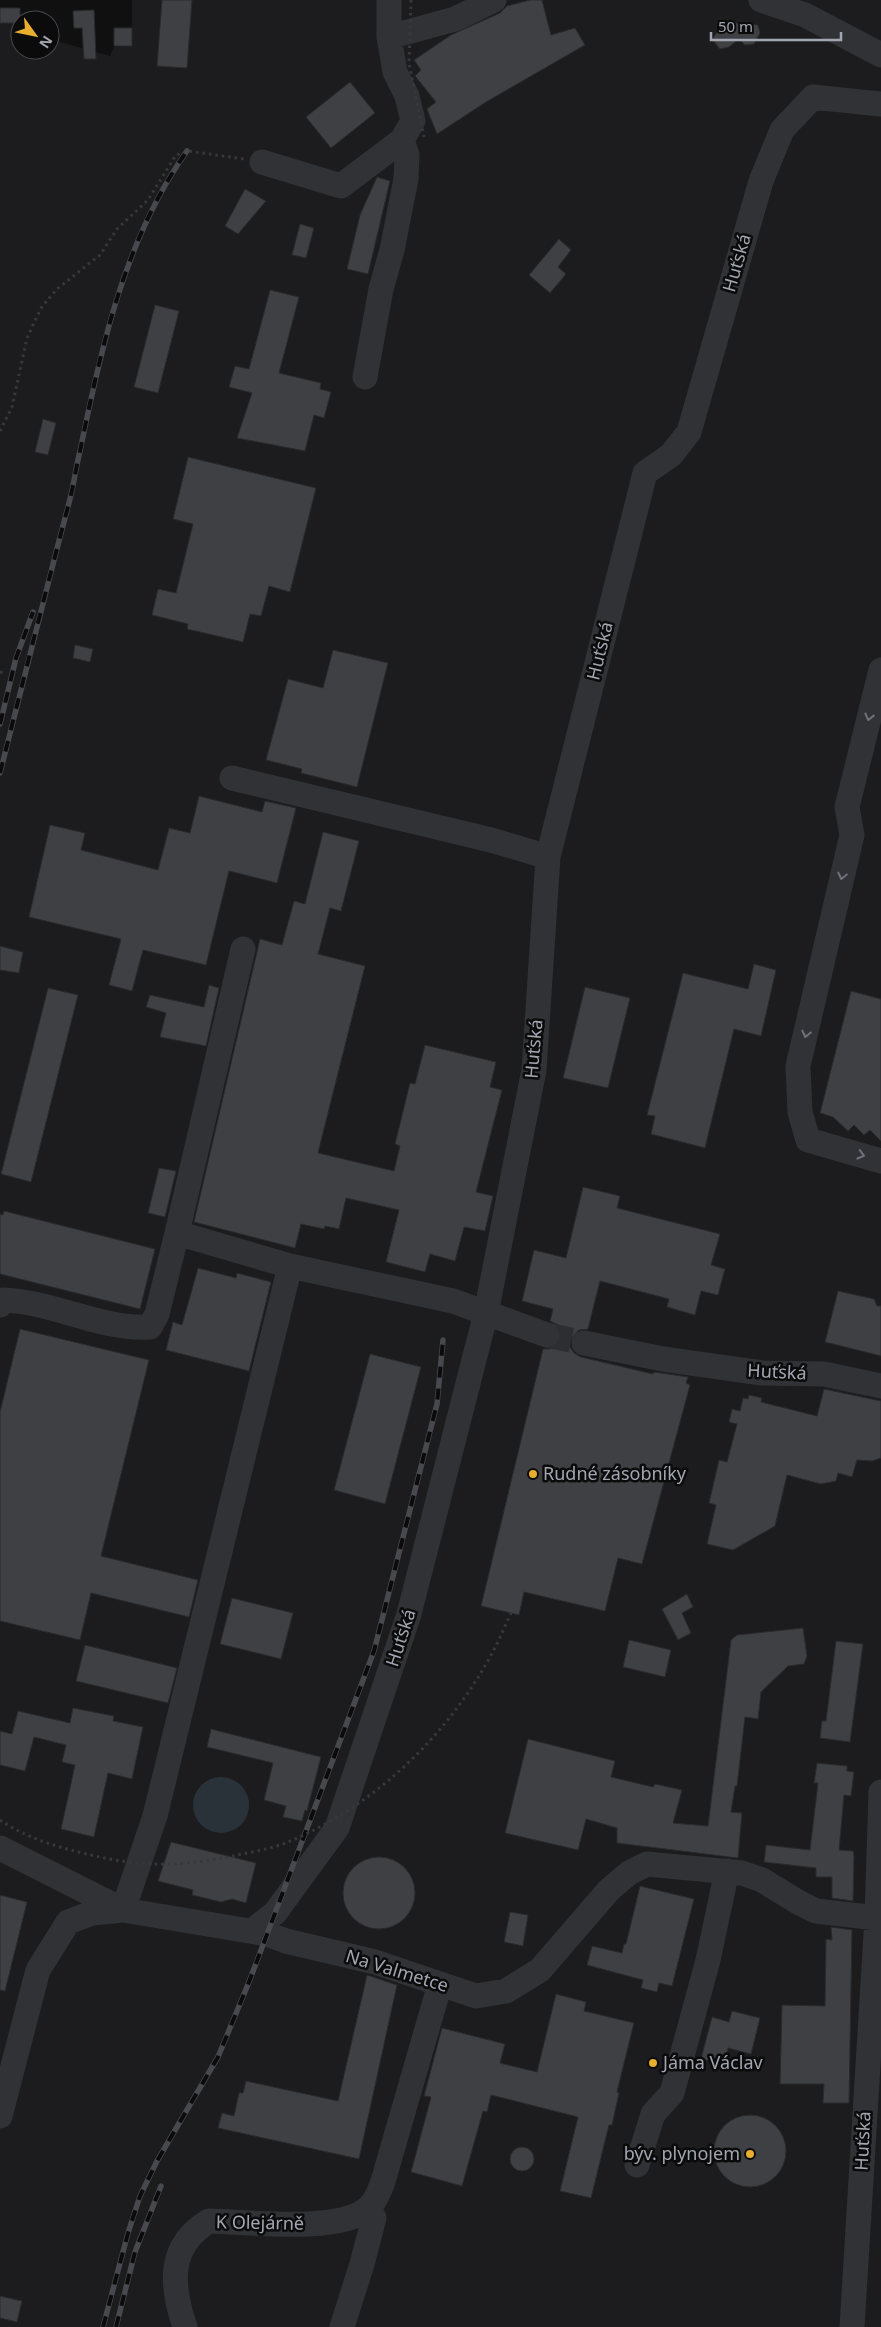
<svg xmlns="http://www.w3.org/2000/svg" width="881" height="2327" font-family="'Noto Sans',sans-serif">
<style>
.built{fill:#1c1c1e}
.water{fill:#2a3239}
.building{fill:#3f4044;stroke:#2a2a2d}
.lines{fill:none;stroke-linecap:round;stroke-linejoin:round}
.minor-tunnel{stroke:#2d2e31;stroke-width:25;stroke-dasharray:25 12;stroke-linecap:butt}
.path{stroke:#37383d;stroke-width:3;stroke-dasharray:2.5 4;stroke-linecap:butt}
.minor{stroke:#313236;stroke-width:25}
.rail-casing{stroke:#48494f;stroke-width:5.5}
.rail{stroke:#0b0b0c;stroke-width:4;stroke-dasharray:11;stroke-linecap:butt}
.path-bridge{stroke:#37383d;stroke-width:3;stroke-dasharray:2.5 4;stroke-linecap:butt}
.oneway{stroke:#6f727a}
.poi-dot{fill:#e8ae30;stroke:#0b0b0c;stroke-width:2}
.labels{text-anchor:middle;stroke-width:5;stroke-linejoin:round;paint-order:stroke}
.street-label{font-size:18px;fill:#a1a6b1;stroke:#0b0b0c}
.poi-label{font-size:18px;fill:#a1a6b1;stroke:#0b0b0c;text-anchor:start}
</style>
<rect width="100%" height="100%" fill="#101011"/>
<!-- built -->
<path class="built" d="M132 0H881V2327H0V23H20V50H50V39L110 56 114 47 132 46Z"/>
<!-- water -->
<path class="water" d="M193 1805a28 28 0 1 1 56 0a28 28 0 1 1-56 0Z"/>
<!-- building -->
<path class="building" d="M162 0H192L187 68 157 66Z
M530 0H542L551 35 575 28 585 45 486 102 437 134 427 109 436 102 415 76 421 70 414 60 451 35 500 13 507 6Z
M0 8H20V23H0Z
M94 10 96 59H84L82 28H74L73 11Z
M725 22 758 25 760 33 754 44 745 45 739 39 729 47 720 49 712 39Z
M114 28H132V46H114Z
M350 82 375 113 331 148 306 117Z
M377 177 390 181 368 274 347 269 360 215Z
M245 189 266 201 238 234 225 226Z
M300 224 314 228 306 258 292 255Z
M559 239 571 250 558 267 566 274 550 293 529 275Z
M270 290 299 297 279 373 321 383 320 389 331 392 324 418 314 415 305 451 237 438 252 393 229 387 235 366 249 369Z
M155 305 179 311 158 393 134 387Z
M43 419 56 423 48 455 35 452Z
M188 457 316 488 290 592 269 586 261 616 250 614 243 642 187 629 188 624 152 615 158 589 176 593 193 524 173 519Z
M75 645 93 649 90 662 73 658Z
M333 650 388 663 357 787 301 773 302 769 266 760 288 679 323 688Z
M199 796 262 812 265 801 296 808 277 883 229 871 206 965 143 950 132 991 109 985 121 939 29 917 50 825 85 833 81 850 158 870 169 828 190 833Z
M323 832 359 841 341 911 330 908 318 954 365 966 318 1153 394 1171 400 1146 395 1144 407 1095 410 1083 415 1084 425 1045 496 1062 490 1087 502 1090 476 1192 493 1196 485 1231 464 1227 455 1261 430 1254 425 1272 386 1262 399 1210 346 1198 339 1229 325 1226 324 1229 301 1224 295 1248 194 1222 260 939 282 945 294 901 305 904Z
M0 946 23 952 19 973 0 970Z
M754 964 776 970 761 1036 734 1029 705 1148 651 1134 655 1116 647 1115 683 973 748 989Z
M209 985 219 988 206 1046 160 1037 166 1013 146 1007 150 995 204 1007Z
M585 987 630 998 608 1088 563 1078Z
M48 988 78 995 31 1182 1 1174Z
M851 991 881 999V1141L870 1130 864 1135 854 1125 848 1131 833 1117 820 1113Z
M159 1168 176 1171 165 1217 148 1213Z
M583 1187 620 1196 617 1208 720 1234 711 1265 725 1269 718 1295 701 1291 695 1315 667 1307 669 1299 600 1281 588 1329 579 1330 570 1340V1347L574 1353 581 1357 653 1374 654 1372 688 1377 686 1383 690 1385 642 1564 618 1558 605 1611 524 1592 519 1615 481 1606 543 1349H550L557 1346 561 1333 558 1325 550 1321 553 1309 522 1301 534 1250 566 1258Z
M4 1211 155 1249 140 1309 0 1274V1214L3 1215Z
M198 1268 236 1278 237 1273 271 1282 249 1371 166 1350 173 1322 182 1325Z
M838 1291 874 1299 877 1306H881V1356L825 1342Z
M20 1329 149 1360 101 1556 198 1580 189 1617 91 1593 80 1640 0 1621V1412Z
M370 1354 421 1367 385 1504 334 1490Z
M824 1389 881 1401V1458L872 1461 857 1460 852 1477 838 1473 836 1481 821 1484 787 1475 775 1526 733 1550 707 1544 716 1505 709 1503 719 1460 727 1462 737 1424 729 1422 732 1409 740 1411 743 1398 748 1399 749 1395 762 1398 761 1402 817 1416Z
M687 1594 693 1607 682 1613 691 1633 678 1640 662 1609Z
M232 1598 293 1613 281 1659 220 1644Z
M803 1628 807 1656 804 1664 788 1666 761 1692 758 1719 745 1717 737 1786H735L731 1812 742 1813 738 1858 617 1843V1828L586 1819 578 1850 505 1833 528 1739 615 1761 611 1777 653 1787 655 1784 682 1790 673 1823 708 1826 731 1640 737 1635Z
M629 1640 671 1650 665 1677 623 1667Z
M836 1641 863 1644 850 1742 820 1738 822 1721H826Z
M85 1645 177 1668 168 1703 76 1681Z
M73 1708 114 1716 113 1721 143 1727 132 1779 108 1773 94 1837 61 1829 75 1765 62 1762 66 1745 34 1737 25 1771 0 1765V1731L12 1734 18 1711 70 1723Z
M211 1729 321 1757 307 1811 305 1810 302 1821 283 1817 286 1806 264 1800 273 1763 207 1747Z
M817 1763 847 1766V1771L854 1772 851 1796 844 1795 839 1850 853 1851 854 1856 853 1901 832 1898V1877H816V1868L764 1862 766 1845 810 1850 818 1783H814Z
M171 1842 256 1863 246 1903 232 1899 221 1902 192 1895 193 1890 158 1881Z
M343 1893a36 36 0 1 1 72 0a36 36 0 1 1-72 0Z
M640 1886 694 1899 672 1986 659 1983 657 1992 641 1988 643 1980 587 1965 592 1946 622 1953 624 1944H626Z
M0 1895 27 1902 5 1991 0 1990Z
M510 1912 528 1915 523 1946 504 1942Z
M831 1927 852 1930 849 2103H823L824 2084H780L782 2005 825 2006 826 1939 832 1940Z
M367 1975 397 1985 359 2159 218 2128 222 2113 234 2116 239 2093H243L246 2081 338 2101Z
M556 1994 586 2002 584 2011 634 2023 617 2092 619 2093 612 2125H609L591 2198 560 2191 578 2117 491 2095 487 2112 483 2111 462 2186 411 2172 431 2097 424 2096 442 2028 505 2044 500 2063 537 2072Z
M732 2011 760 2018 751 2054 728 2048 724 2064 701 2059 712 2017 729 2022Z
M714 2151a36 36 0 1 1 72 0a36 36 0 1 1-72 0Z
M510 2159a12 12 0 1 1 24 0a12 12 0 1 1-24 0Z
M0 2296 22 2301 17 2322 0 2318Z"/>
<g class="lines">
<!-- minor-tunnel -->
<path class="minor-tunnel" d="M547 1335 584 1343"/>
<!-- path -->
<path class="path" d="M0 431 12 407 27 338 41 308 57 289 100 255 117 229 148 200 176 155 188 151 244 159
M0 672 5 673"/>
<!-- minor -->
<path class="minor" d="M761 0 805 15 881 55
M389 37V0
M262 162 341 186 402 140 413 121 407 96 395 72 389 37 455 19 494 0
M365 377 381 289 392 250 406 179 407 155 402 140
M881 670 847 807 852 835 798 1066 800 1112 808 1140 881 1161
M232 778 491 840 548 857
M290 1266 453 1301 547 1335
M0 1305 3 1300C51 1301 105 1331 150 1327L157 1314 177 1233
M584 1343 663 1359 762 1373 824 1374 881 1386
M0 1848 123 1910 155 1816 290 1266 177 1233 243 949
M252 1931 275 1913 337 1828 409 1614 486 1313 534 1070 548 857 645 473 671 455 689 432 761 181 782 130 813 97 881 104
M0 2116 38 1970 68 1922 92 1913 123 1910 267 1934 286 1941 375 1962 476 1996 506 1991 540 1970 609 1890 629 1873 647 1864 742 1873 762 1880 798 1902 816 1911 877 1918
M637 2165 653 2114 672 2093 708 1960 727 1871
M185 2327C171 2286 167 2246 209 2221 248 2222 338 2233 367 2209 379 2199 384 2178 388 2164L440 1984
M342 2327 362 2264 374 2218 368 2209
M852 2327 877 1918 881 1792"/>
<defs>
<path id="rail" d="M0 724 16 658 33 612
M0 773C23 681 46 590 70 499 74 483 76 467 80 451 101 348 125 238 187 151
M103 2327 128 2233 140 2196 157 2161 218 2057 249 1982 374 1651 437 1404 443 1340
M116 2327 135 2252 161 2186"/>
</defs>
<!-- rail casing -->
<use href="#rail" class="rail-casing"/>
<!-- rail -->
<use href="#rail" class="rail"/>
<!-- path-bridge -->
<path class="path-bridge" d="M411 0 409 63 424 137
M0 1820C32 1842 72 1851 109 1859 154 1867 188 1865 233 1856 251 1852 271 1849 288 1842 373 1807 446 1737 490 1657 498 1643 504 1628 511 1613"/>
</g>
<!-- one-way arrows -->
<defs><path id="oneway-chevron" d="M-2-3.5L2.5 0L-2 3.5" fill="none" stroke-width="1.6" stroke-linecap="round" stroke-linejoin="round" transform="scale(1.25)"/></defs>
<g class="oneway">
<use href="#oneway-chevron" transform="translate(869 717) rotate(104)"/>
<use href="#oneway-chevron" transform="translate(842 876) rotate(103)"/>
<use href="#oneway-chevron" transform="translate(806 1034) rotate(103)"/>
<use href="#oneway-chevron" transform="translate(861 1155) rotate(16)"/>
</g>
<!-- markers -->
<g class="poi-dot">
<circle cx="533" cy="1474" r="5"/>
<circle cx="653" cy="2063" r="5"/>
<circle cx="750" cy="2154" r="5"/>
</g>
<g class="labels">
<!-- street labels -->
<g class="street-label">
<text transform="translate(737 263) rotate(-74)" y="6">Huťská</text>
<text transform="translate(600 651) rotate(-76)" y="6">Huťská</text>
<text transform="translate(534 1049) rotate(-85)" y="6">Huťská</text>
<text transform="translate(777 1372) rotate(3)" y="6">Huťská</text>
<text transform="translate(401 1638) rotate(-72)" y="6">Huťská</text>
<text transform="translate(397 1971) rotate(17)" y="6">Na Valmetce</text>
<text transform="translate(863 2141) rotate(-87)" y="6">Huťská</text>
<text transform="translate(260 2223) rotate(1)" y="6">K Olejárně</text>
</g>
<!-- poi labels -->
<g class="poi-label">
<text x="543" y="1480">Rudné zásobníky</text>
<text x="663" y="2069">Jáma Václav</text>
<text x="740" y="2160" text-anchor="end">býv. plynojem</text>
</g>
</g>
<!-- north arrow -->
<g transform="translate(35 35) rotate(123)"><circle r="24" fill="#0b0b0c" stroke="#47494e"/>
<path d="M0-4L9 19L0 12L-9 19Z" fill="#e8ae30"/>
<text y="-8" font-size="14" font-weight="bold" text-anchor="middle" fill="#a1a6b1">N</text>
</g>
<!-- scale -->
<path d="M711 32v8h130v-8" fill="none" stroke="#a1a6b1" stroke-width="2.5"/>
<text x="718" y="32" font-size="15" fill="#a1a6b1" stroke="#0b0b0c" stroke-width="4" paint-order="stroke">50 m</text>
</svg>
